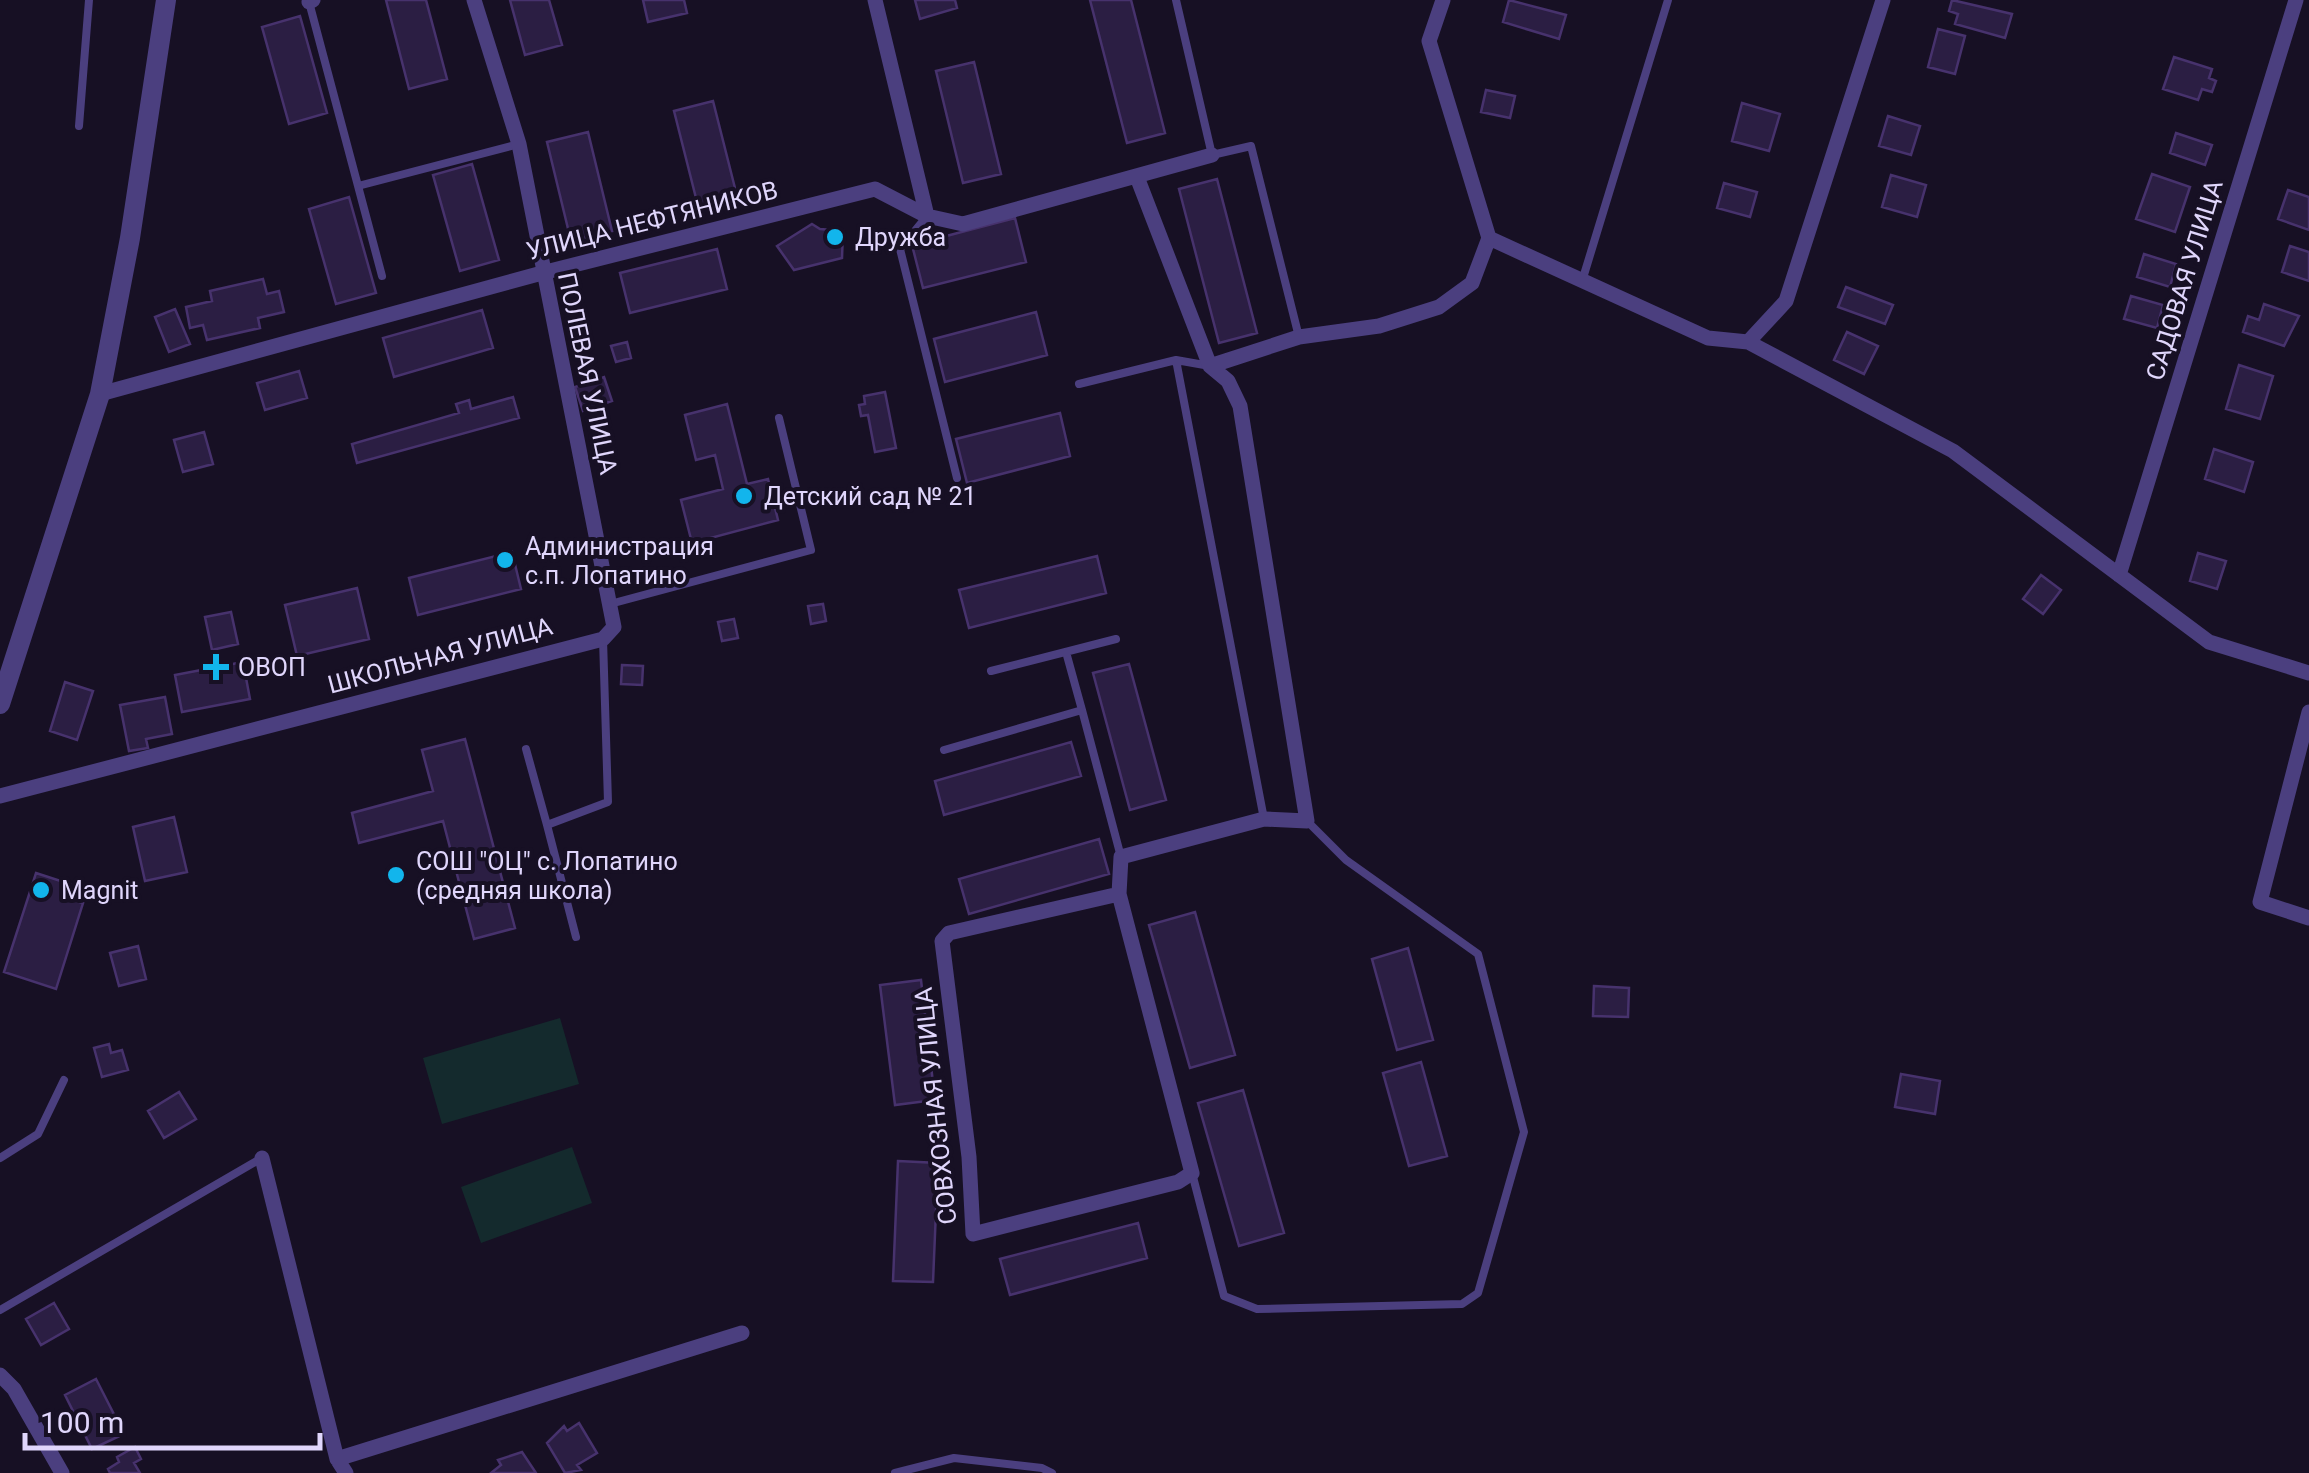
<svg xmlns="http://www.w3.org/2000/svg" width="2309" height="1473" font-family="Roboto,sans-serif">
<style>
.green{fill:#142a2d}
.building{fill:#2b1e43;stroke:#47326d;stroke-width:2.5}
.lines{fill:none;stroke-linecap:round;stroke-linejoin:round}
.service{stroke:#4b3f7f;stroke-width:8}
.minor{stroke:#4b3f7f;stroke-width:15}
.tertiary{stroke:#4b3f7f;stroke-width:20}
.poi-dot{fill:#12b5ec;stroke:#171024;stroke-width:4}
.labels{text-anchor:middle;stroke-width:8;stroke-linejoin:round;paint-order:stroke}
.street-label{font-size:25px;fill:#e0d6fc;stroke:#171024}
.poi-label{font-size:25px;fill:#e0d6fc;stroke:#171024;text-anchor:start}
</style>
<rect width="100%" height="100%" fill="#171024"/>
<!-- green -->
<path class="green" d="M560 1018 579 1084 442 1124 423 1058Z
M572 1147 592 1203 481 1243 461 1187Z"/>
<!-- building -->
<path class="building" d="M386 0H426L447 79 409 89Z
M510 0H549L562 45 525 55Z
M643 0H684L687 13 648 22Z
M915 0H955L957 8 920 19Z
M1090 0H1131L1165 133 1127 143Z
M1509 0 1566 15 1559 39 1503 22Z
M1952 0 2012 14 2005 38 1955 24 1958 14 1949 11Z
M300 16 327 113 289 124 262 27Z
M1938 29 1965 36 1955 74 1928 67Z
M2174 57 2212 69 2209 78 2216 81 2212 92 2202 89 2198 100 2163 89Z
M974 62 1001 174 963 183 936 71Z
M1486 90 1515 96 1510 118 1481 112Z
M713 101 737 196 698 206 674 111Z
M1742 103 1780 114 1769 151 1732 141Z
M1888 116 1920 126 1911 155 1879 146Z
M588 132 612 231 571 241 547 142Z
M2176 133 2212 145 2205 165 2170 153Z
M472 164 499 260 460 271 433 175Z
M2152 174 2190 187 2175 232 2136 219Z
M1891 175 1926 185 1917 217 1882 207Z
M1217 179 1257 333 1219 343 1179 189Z
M1724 183 1757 192 1750 217 1717 208Z
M2288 190 2309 197V230L2278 219Z
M349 197 376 293 336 304 309 209Z
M1015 218 1026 262 923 288 912 245Z
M812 224 820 229 843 231 842 258 794 270 777 246Z
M2290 246 2309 252V281L2282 272Z
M717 249 727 289 630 313 620 273Z
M2144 254 2176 264 2170 287 2137 277Z
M263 279 267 294 279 291 284 312 258 318 260 328 207 340 203 325 190 328 186 307 212 301 210 291Z
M1846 287 1893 305 1885 324 1838 307Z
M2131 296 2163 305 2157 328 2124 319Z
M2264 304 2299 316 2284 346 2243 332 2248 316 2259 320Z
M175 309 190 344 169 352 155 317Z
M482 310 493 348 394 377 383 338Z
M1036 312 1047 355 945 382 934 339Z
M1847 332 1878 346 1864 374 1834 360Z
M627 342 631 358 616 362 611 346Z
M2239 365 2273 376 2260 419 2226 409Z
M299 371 307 398 265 410 257 383Z
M604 377 612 401 583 411 575 387Z
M885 392 896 448 875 452 868 415 861 416 859 405 865 404 864 396Z
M513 397 519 418 357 463 352 444 459 413 456 404 469 400 471 409Z
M727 404 747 484 768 479 778 520 692 543 681 500 723 489 715 455 696 460 685 415Z
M1060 413 1070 456 967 483 956 439Z
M204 432 213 464 183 472 174 440Z
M2214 449 2253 462 2244 492 2205 479Z
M512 552 521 589 418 615 409 578Z
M2198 553 2226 561 2217 589 2190 581Z
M1097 556 1106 593 969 628 959 590Z
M2041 575 2061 590 2043 614 2023 599Z
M357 588 369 639 297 656 285 605Z
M823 604 826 621 811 624 808 606Z
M231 612 238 644 212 650 205 617Z
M734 619 738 638 722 641 718 622Z
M243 662 250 699 182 712 175 675Z
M1129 664 1166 800 1130 810 1093 673Z
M622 665 643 666 642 685 621 684Z
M65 682 93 691 77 740 50 731Z
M165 697 172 734 146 739 148 748 129 751 120 705Z
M465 739 515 928 474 939 443 821 359 843 352 813 433 791 422 750Z
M1071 742 1081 776 944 815 935 781Z
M174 817 187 872 145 881 133 827Z
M1099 839 1109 874 969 914 959 879Z
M36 873 70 884 65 898 83 903 56 989 4 972Z
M1195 912 1235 1055 1190 1068 1149 925Z
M138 946 146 979 119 986 110 953Z
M1408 948 1433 1040 1397 1050 1372 959Z
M921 980 935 1100 895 1105 880 985Z
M1594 986 1629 988 1628 1017 1593 1016Z
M109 1044 111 1053 122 1050 128 1070 102 1077 94 1048Z
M1421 1062 1447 1156 1409 1166 1383 1073Z
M1901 1074 1940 1081 1935 1114 1895 1107Z
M1243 1090 1284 1233 1239 1246 1198 1103Z
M179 1092 196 1119 164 1138 148 1111Z
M898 1161 938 1163 933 1282 893 1281Z
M1138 1223 1147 1258 1010 1295 1000 1259Z
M54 1303 69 1329 41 1345 26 1319Z
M96 1379 124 1434 92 1449 65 1395Z
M579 1423 597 1453 577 1465 581 1470 565 1473 547 1443 564 1426 567 1431Z
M135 1447 141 1459 134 1463 140 1473H110L108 1469 119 1462 117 1457Z
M522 1452 536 1473H491L501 1465 498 1460Z"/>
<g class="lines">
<!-- service -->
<path class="service" d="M1176 0 1212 155 1251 146 1299 337
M309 2 382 276
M79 126 89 0
M358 186 519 144
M927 216 900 249 957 478
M1583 278 1668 0
M1176 360 1264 819
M1079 384 1176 360 1210 366
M610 604 811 550 779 418
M1066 652 1082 710
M991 671 1116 639
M526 749 547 825
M944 750 1082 710 1121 857
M576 937 547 825 608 802 603 639
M0 1158 38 1134 64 1080
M1192 1173 1224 1296 1257 1309 1462 1304 1478 1293 1524 1132 1478 954 1346 860 1307 821
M0 1310 262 1158
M895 1473 954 1458 1042 1468 1052 1473"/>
<!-- minor -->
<path class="minor" d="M875 0 927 216
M309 2 313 0
M1489 238 1708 338 1748 342 1786 301 1883 0
M1748 342 1953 451 2209 642 2309 673
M1210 366 1299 337 1379 326 1439 307 1472 283 1489 238 1429 41 1443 0
M100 394 542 273 875 189 927 216 963 224 1212 155
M2119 575 2296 0
M2309 712 2260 902 2309 918
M0 796 603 639 614 627 519 144 474 0
M1119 894 1192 1173 1178 1182 973 1234 969 1157 942 941 949 933 1119 894 1121 857 1264 819 1307 821 1240 406 1228 381 1210 366 1137 177
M262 1158 337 1459 346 1473
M0 1375 14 1389 62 1473
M337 1459 742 1333"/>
<!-- tertiary -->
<path class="tertiary" d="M0 704 100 394 130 238 166 0"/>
</g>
<!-- markers -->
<g class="poi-dot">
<circle cx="835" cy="237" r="10"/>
<circle cx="744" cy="496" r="10"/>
<circle cx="505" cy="560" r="10"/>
<path d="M211 652h10v10h10v10h-10v10h-10v-10h-10v-10h10z"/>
<circle cx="396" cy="875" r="10"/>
<circle cx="41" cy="890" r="10"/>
</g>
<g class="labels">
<!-- street labels -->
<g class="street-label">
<text transform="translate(652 220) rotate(-14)" y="9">УЛИЦА НЕФТЯНИКОВ</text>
<text transform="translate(2184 280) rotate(-73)" y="9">САДОВАЯ УЛИЦА</text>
<text transform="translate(588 373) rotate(78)" y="9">ПОЛЕВАЯ УЛИЦА</text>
<text transform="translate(440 655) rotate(-15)" y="9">ШКОЛЬНАЯ УЛИЦА</text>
<text transform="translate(935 1106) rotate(-96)" y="9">СОВХОЗНАЯ УЛИЦА</text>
</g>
<!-- poi labels -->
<g class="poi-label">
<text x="855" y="246">Дружба</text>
<text x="764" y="505">Детский сад № 21</text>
<text x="525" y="555">Администрация<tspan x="525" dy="29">с.п. Лопатино</tspan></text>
<text x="238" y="676">ОВОП</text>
<text x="416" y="870">СОШ "ОЦ" с. Лопатино<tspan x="416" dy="29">(средняя школа)</tspan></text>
<text x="61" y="899">Magnit</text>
</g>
</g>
<!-- scale -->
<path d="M25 1433v15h295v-15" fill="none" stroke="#e0d6fc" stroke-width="5"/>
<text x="40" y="1433" font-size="30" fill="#e0d6fc" stroke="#171024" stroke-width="8" paint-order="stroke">100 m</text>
</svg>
